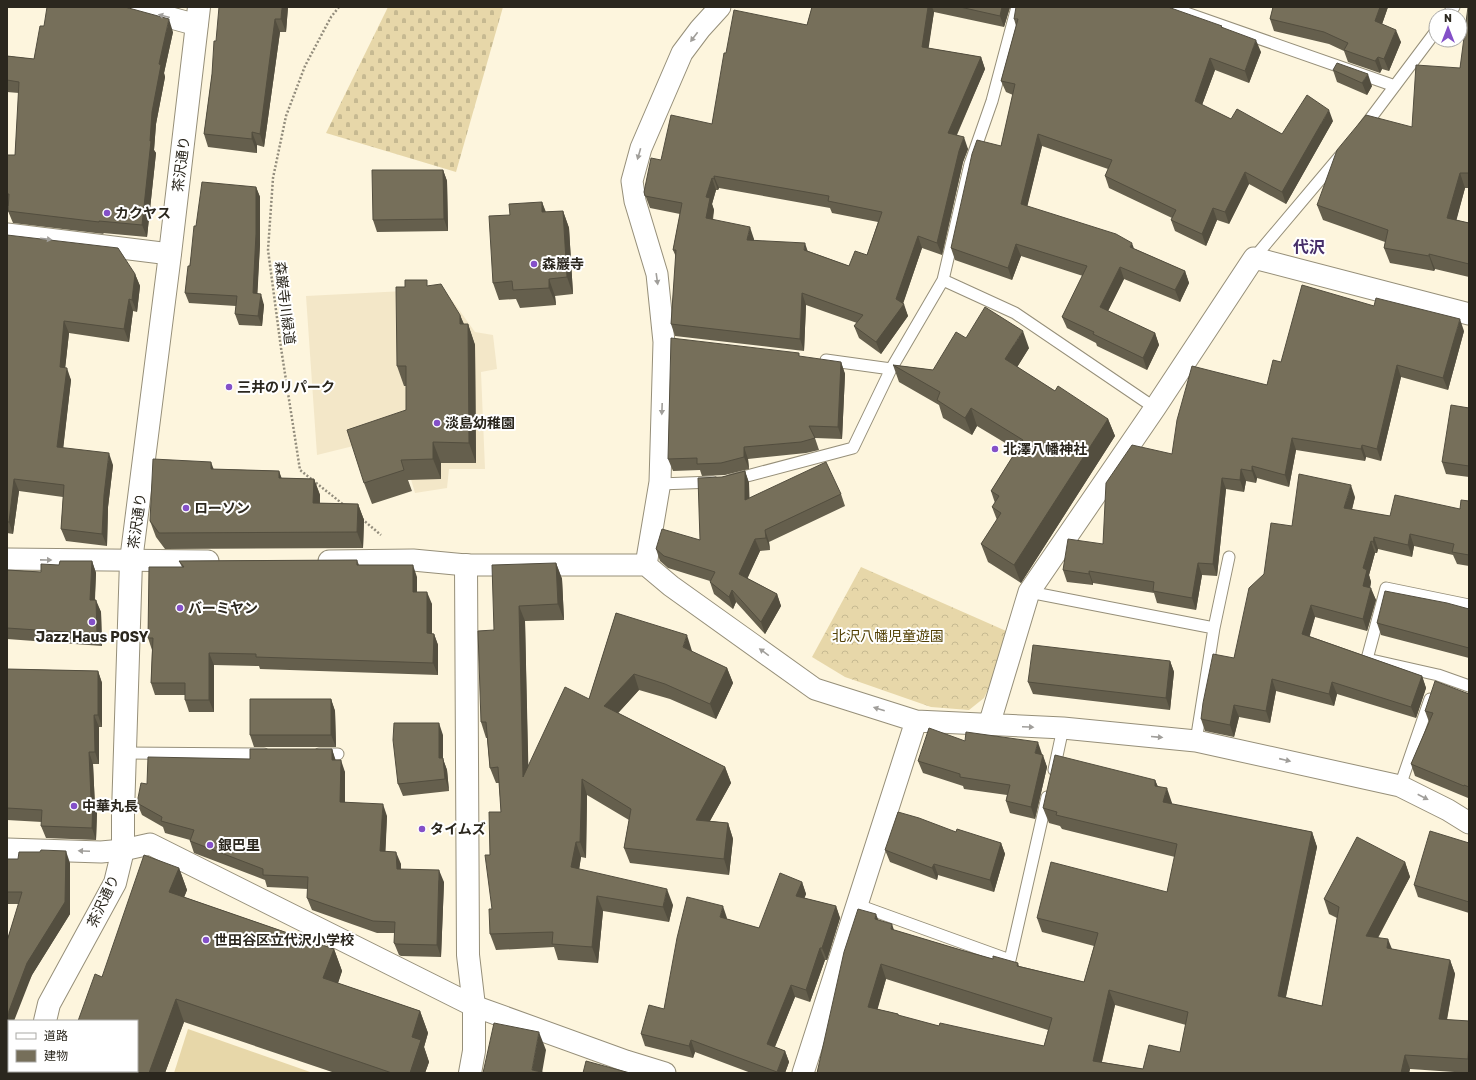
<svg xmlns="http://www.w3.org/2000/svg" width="1476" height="1080" font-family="Rubik,'Noto Sans JP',sans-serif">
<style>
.built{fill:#f3e7c8}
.forest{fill:url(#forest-crowns)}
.cemetery{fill:url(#cemetery-stones)}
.garden{fill:#e7d7a9}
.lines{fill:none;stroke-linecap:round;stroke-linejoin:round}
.service-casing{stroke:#968f79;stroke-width:13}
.minor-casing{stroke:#968f79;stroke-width:23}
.tertiary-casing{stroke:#968f79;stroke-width:24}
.path{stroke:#928c7c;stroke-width:2.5;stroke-dasharray:2 2;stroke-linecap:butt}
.service{stroke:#fff;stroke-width:11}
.minor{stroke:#fff;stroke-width:21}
.tertiary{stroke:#fff;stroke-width:22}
.wall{fill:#655f4d;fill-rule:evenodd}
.shaded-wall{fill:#534e3f}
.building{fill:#766f5a;stroke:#534e3f;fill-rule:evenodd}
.oneway{fill:#a09e9a}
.poi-dot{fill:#8450c8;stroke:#fff;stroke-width:1.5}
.labels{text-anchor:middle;stroke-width:4;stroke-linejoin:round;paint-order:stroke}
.street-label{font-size:14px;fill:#2b271e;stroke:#fff}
.poi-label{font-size:14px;font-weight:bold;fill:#2b271e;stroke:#fff;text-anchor:start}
.park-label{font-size:14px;fill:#544207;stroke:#fff}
.quarter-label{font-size:16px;font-weight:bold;fill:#462e69;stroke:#fff}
</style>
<defs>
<pattern id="forest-crowns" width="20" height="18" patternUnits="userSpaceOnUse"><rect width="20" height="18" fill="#e7d7a9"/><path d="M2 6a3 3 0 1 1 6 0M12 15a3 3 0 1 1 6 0" fill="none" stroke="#c6b991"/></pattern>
<pattern id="cemetery-stones" width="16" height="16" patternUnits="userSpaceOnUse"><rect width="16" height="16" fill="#e7d7a9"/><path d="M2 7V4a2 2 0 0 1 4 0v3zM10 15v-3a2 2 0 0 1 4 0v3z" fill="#c6b991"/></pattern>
</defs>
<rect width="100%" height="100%" fill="#fdf5dd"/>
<!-- built -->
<path class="built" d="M444 289 475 332 493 335 497 369 481 372 485 469H449L447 488 415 493 398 435 317 455 306 296Z"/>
<!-- forest -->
<path class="forest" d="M861 567 1013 634 984 698 969 710 931 707 845 677 812 657Z"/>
<!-- cemetery -->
<path class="cemetery" d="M388 7H503L456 172 326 133Z"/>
<!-- garden -->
<path class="garden" d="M188 1029 313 1073H174Z"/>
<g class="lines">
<defs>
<path id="service" d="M1169 7 1395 86
M1447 16 1454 7
M1364 127 1436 31
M1254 258 1340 156
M943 280 1015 313 1155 408
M826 360 891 369
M732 480 853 448 891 369 943 280 970 164 992 101 1017 7
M660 484 713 482
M1029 592 1214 628 1196 741
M1469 605 1386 588 1367 659 1438 675 1469 686
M1214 628 1229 557
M125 753 264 754
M319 754H338
M1054 770 1063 728
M1400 786 1430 699
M858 905 1010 960 1047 797"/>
<path id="minor" d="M131 7 197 25
M7 234 170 254
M7 559 208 561
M329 561 413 560 466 565H646L660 482 664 342 657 274 635 201 632 181 641 148 682 53 700 29 720 7
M646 565 671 586 815 689 916 721 1063 728 1196 741 1400 786 1448 810 1469 823
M989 725 1029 592 1155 408 1254 258 1469 314
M7 849 101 852 123 850 150 844 474 1006 626 1061 665 1073
M803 1073 916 721"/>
<path id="tertiary" d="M466 565 468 955 474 1006V1051L470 1073
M45 1021 49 1004 115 883 123 850V813L131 561 170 254 199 7
M35 1073 36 1071"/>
</defs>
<!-- service casing -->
<use href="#service" class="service-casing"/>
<!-- minor casing -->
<use href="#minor" class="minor-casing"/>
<!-- tertiary casing -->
<use href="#tertiary" class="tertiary-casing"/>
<!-- path -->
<path class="path" d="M339 7 331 17 305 66 286 116 273 178 268 250 281 348 300 470 344 505
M362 519 381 535"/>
<!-- service -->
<use href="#service" class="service"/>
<!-- minor -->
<use href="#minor" class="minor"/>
<!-- tertiary -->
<use href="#tertiary" class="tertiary"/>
</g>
<!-- wall -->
<path class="wall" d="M288 7 286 32H280L264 147 257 145V153L208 147 204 134 212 74 216 41Z
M812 7H1010L1004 27 934 12 928 48 981 57 985 69 957 135 968 149 963 162 942 255 922 248 903 304 908 316 881 354 859 338 854 326 857 323 806 305 804 351 675 336 671 324 676 257 673 250 680 214 650 208 644 192 661 160 712 124 726 53 807 25ZM719 188 830 208 832 213 878 222 867 255 849 266 808 251 754 240V239L713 220 714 210 712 204 716 190H718Z
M1273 7H1388L1382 24 1401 42 1389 71 1382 69 1380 73 1348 62 1344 51 1329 44 1274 31 1270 19Z
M1469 7V188H1465L1456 220 1469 223V277L1435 269 1434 271 1390 263 1384 248 1385 242 1323 220 1317 205 1412 127 1460 68Z
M1014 19 1222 26V27L1261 52 1249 83 1215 70 1202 105 1231 119 1282 134 1333 121 1286 204 1249 184 1229 224 1217 220 1206 246 1175 231 1171 220 1172 218 1109 188 1105 176 1108 169 1042 146 1027 206 1135 249 1185 271 1189 283 1180 302 1124 279 1108 311 1155 333 1159 345 1147 370 1097 346 1096 343 1067 328 1062 317 1083 276 1021 256 1012 280 955 260 951 248 1001 146 1013 95 1006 92 1001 81 1016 26Z
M44 26 173 32 164 73 165 77 156 124 154 150 156 153 147 237 103 233 104 234 13 223 8 211 9 206H7V155H15L19 93 7 92V56L34 59Z
M1333 70 1372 86 1367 95 1337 82Z
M443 170 447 181 448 231 377 232 373 220Z
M256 187 260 197V244L257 294 264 305 262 326 239 325 235 314 236 306 189 303 185 293 196 226Z
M542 202 546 212 563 211 569 228 573 294 555 296 556 305 520 308 516 299 499 300 493 283 510 215Z
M7 235 135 274 140 286 137 312 133 311 129 342 69 333 65 368 71 380 63 448 113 465 108 507 107 546 66 541 61 529 63 497 19 491 13 534 7 533Z
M429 285 460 315 464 324H468L475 345 476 463H441V479L408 480 412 491 372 504 364 483 406 410V386H404L397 366Z
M1464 331 1448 390 1401 377 1381 461 1366 457 1365 461 1296 450 1289 487 1257 478 1256 483 1246 481 1244 492 1226 489 1217 576 1202 575 1196 610 1157 603 1154 593 1093 583V585L1067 582 1063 570 1103 544 1172 454 1267 385 1281 362Z
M966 338 1029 348 1017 367 1055 391 1108 419 1115 436 1021 583 988 562 981 544 997 520 992 507 995 503 991 491 1017 450 977 426 972 435 943 418 939 405 899 382 893 365 933 370Z
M841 362 845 374 842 439 815 438 819 450 806 453 748 459 749 469 725 475 702 476 700 470 673 471 668 459Z
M1469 408V477L1446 474 1442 462Z
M213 469 279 471 281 478 314 479 320 495V503L358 504 364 520 363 548 165 549 156 537 150 521Z
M745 471 749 483V498L841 494 845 506 769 542 770 550 760 551 747 578 777 594 781 606 765 634 736 602 733 609 714 594 710 582V581L668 568 660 561 656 549 700 540 722 477Z
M1355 497 1352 510 1390 516 1460 509 1469 501V566L1457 564 1453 555 1414 546 1412 557 1378 549 1377 553H1375L1369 575 1371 582 1370 588 1376 600 1367 631 1315 617 1309 636 1422 676 1426 688 1416 718 1337 694 1334 706 1276 691 1270 723 1239 717 1234 737 1205 731 1201 719 1234 658 1264 574 1292 526Z
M357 560 359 565 417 577V592L432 604V634H434L438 645V675L260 669 259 666 214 665V712H189L185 700V695H155L151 683 152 650 148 638 182 567 179 561Z
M92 561 96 573 95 600 101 612 102 646 7 639V570L41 572 59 565Z
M556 563 562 579 564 620 525 621 528 767 589 699 616 613 692 651V652L727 668 733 683 716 719 670 699 639 690 618 713 725 767 731 783 710 821 728 823 733 839 729 875 630 863 624 848 629 820 587 795 586 858 581 857 579 869 673 905 669 922 603 911 598 963 558 960 554 947 496 950 490 934 492 909 490 855 501 812 499 783H496L490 768 487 738H486L481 722 494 630Z
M1469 609V658L1381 635 1377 623Z
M1170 661 1174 672 1170 710 1033 694 1028 682Z
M7 669 98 671 102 683V727H99V764H93L95 807 97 812 96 840 46 838 41 826 42 822 7 820Z
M1469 694V797L1468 798 1415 776 1411 764 1429 722 1425 711Z
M331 699 335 711 336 747H254L250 735Z
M443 735V759L447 770 449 791 403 796 398 784Z
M965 741 1042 754 1047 767 1035 819 1010 813 1006 801 1007 795 964 789 963 786 923 773 918 761Z
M332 749 335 760 345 772V802L387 816 385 852 401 864V869L444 882 441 957 401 956 399 955 394 943 395 933H377L312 910 307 898 308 889 267 887 265 880 194 853 190 841V840L165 833 163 827 142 815 137 803 147 784 250 759Z
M1155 780 1158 787 1172 803V804L1312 832 1317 847 1286 997 1322 1006 1337 918 1329 914 1324 899 1405 862 1410 877 1378 938 1392 949 1450 960 1455 974 1447 1020 1469 1021V1073L1410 1069 1409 1073H817L879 920 894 930 961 950 993 959 1018 963 1019 966 1084 982 1094 946 1042 932 1037 918 1167 892 1175 857 1062 829 1060 826 1049 823 1043 808ZM886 979 1048 1030 1044 1046 939 1026 899 1016 898 1014 877 1009ZM1115 1005 1186 1025 1180 1052 1143 1069 1102 1062Z
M956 832 1001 843 1005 854 994 892 938 875 937 880 890 862 885 850Z
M1469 843V913L1418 897 1414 885Z
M7 859 70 863V914L32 975 9 1021V1057L7 1072V941L19 904H7Z
M179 868 187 890 184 897 334 949 342 971 338 983 420 1011 428 1033 424 1047 429 1062 425 1073H335L184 1022 165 1073H60L102 977Z
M802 882 806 894 804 898 836 906 840 918 827 960H825L810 1002 795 997 775 1047 785 1051 789 1062 785 1073H751L695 1052 693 1058 645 1046 641 1034 664 1009 727 918V919L759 928Z"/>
<!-- shaded-wall -->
<path class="shaded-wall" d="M282 7H288L286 32 281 19Z
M928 7H932L934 12 927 59 922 47Z
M1002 7H1010L1004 27 1000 16Z
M1380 7H1388L1379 33 1375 21Z
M169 19 173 32 164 73 165 77 156 124 154 150 156 153 147 237 142 225 152 112 159 64Z
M275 19 280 32 264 147 260 134Z
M1396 30 1401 42 1389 71 1384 59Z
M1256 40 1261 52 1249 83 1245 71Z
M981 57 985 69 952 145 948 133Z
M1378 57 1382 69 1380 73 1375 61Z
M1210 58 1215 70 1199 113 1195 101Z
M1368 74 1372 86 1367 95 1362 83Z
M1329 110 1333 121 1286 204 1282 192Z
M252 132 257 145V153L252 139Z
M1038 134 1042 146 1025 216 1021 204Z
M964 137 968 149 963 162 942 255 937 243 959 151Z
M443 170 447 181 448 231 444 219Z
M1245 172 1249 184 1229 224 1225 212Z
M1460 173 1465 188 1453 233 1447 218Z
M714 176 719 188 718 190 714 179Z
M712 178 716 190 712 204 714 210 710 230 706 218V197Z
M256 187 260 197V244L257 303 253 293Z
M542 202 548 220 542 212Z
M1213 208 1217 220 1206 246 1202 234Z
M563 211 569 228 573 294 567 277Z
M750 227 754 239 751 251 747 240Z
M918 236 922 248 901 309 904 304 908 316 881 354 876 342 896 299Z
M805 243 809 255 804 250Z
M1132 243 1136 254 1130 247Z
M1016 244 1021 256 1012 280 1008 268Z
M1429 254 1435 269 1434 271 1429 256Z
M1120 267 1124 279 1104 319 1100 307Z
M1185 271 1189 283 1180 302 1175 290Z
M135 274 140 286 137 312 132 300Z
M549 279 555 296 556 305 549 288Z
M802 293 806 305 804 351 800 339Z
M261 294 264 305 262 326 258 316Z
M129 299 133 311 129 342 124 329Z
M460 315 468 335 460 324Z
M1460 319 1464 331 1448 390 1443 378Z
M64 321 69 333 64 379 60 367Z
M468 324 475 345 476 463 469 443Z
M1023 331 1029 348 1011 377 1005 359Z
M1155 333 1159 345 1147 370 1143 358Z
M841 362 845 374 842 439 838 427Z
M1397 365 1401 377 1381 461 1377 449Z
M67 368 71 380 62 459 57 447Z
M971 408 977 426 972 435 965 418Z
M1108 419 1115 436 1021 583 1014 565Z
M1292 438 1296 450 1289 487 1285 475Z
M433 442 441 463V479L433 459Z
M1362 445 1366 457 1365 461 1361 449Z
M744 447 748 459 749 469 744 457Z
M109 453 113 465 108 507 107 546 102 534 104 495Z
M211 462 217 478 211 469Z
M1252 466 1257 478 1256 483 1252 471Z
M1241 469 1246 481 1244 492 1240 480Z
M279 471 285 487 279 478Z
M745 471 749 483 750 512 745 500Z
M1222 478 1226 489 1217 576 1213 564Z
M14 479 19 491 13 534 9 522Z
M314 479 320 495 319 519 313 503Z
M1351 485 1355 497 1349 520 1344 508Z
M358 504 364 520 363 548 357 532Z
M765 530 769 542 770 550 766 538Z
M1410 534 1414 546 1412 557 1408 545Z
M1374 537 1378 549 1377 553 1373 542Z
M755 539 760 551 744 586 739 574Z
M1371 541 1375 553 1369 575 1371 582 1368 598 1363 586V568Z
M92 561 96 573 94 612 90 600Z
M556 563 562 579 564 620 558 604Z
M1198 563 1202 575 1196 610 1192 598Z
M413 565 417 577V604L413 592Z
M1089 571 1093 583V585L1089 574Z
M1371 588 1376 600 1367 631 1363 619Z
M732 590 736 602 733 609 729 597Z
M427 592 432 604V645L427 633Z
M777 594 781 606 765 634 761 622Z
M96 600 101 612 102 646 97 634Z
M1311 605 1315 617 1307 646 1302 634Z
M519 606 525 621 529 793 523 777Z
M434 634 438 645V675L433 663Z
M687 635 692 651 689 663 683 647Z
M209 653 214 665V712L209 700Z
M1170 661 1174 672 1170 710 1166 698Z
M727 668 733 683 716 719 710 704Z
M98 671 102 683V727L98 715Z
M634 674 639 690 610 722 604 706Z
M1422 676 1426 688 1416 718 1411 707Z
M1272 679 1276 691 1270 723 1266 711Z
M1332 682 1337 694 1334 706 1329 694Z
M331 699 335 711 336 747 331 735Z
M1234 705 1239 717 1234 737 1230 725Z
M94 715 99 727V764L95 752Z
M439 723 443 735V759L447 770 449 791 439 758Z
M1038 742 1042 754 1040 765 1035 753Z
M332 749 336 761 332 760Z
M89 752 93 764 95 807 97 812 96 840 92 828 91 799Z
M1043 755 1047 767 1035 819 1031 807Z
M341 760 345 772V814L340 802Z
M725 767 731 783 702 835 696 820Z
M582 779 587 795 586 858 580 842Z
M1155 780 1161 794 1155 786Z
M1167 788 1172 803 1168 817 1163 802Z
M383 804 387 816 385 863 380 851Z
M728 823 733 839 729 875 724 859Z
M1312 832 1317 847 1283 1010 1278 996Z
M576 842 581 857 577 883 571 867Z
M1001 843 1005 854 994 892 990 880Z
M66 851 70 863V914L32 975 14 1021H9V1057L7 1072V1028L9 1011Z
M396 852 401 864V880L397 869Z
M1405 862 1410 877 1371 950 1366 936Z
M934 864 938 875 937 880 932 868Z
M179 868 187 890 177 915 169 892Z
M439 870 444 882 441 957 437 945Z
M802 882 806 894 801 908 796 896Z
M667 889 673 905 669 922 663 907Z
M597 896 603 911 598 963 592 947Z
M723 906 727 918 725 929 720 917Z
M836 906 840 918 827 960 822 948Z
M876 914 882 929 875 919Z
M892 924 897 939 891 929Z
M1388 939 1394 954 1387 948Z
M820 948 825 960 810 1002 806 990Z
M334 949 342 971 332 1001 323 978Z
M1450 960 1455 974 1444 1034 1439 1019Z
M881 964 886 979 874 1022 868 1007Z
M791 985 795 997 771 1056 767 1044Z
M1109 990 1115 1005 1099 1073 1093 1061Z
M176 999 184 1022 165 1073H149Z
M420 1011 428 1033 424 1047 429 1062 425 1073H410L412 1037Z
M539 1032 546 1050 542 1073 532 1070Z
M691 1040 695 1052 693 1058 689 1046Z
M1469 1040V1063L1468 1059Z
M785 1051 789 1062 785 1073H777Z
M1405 1055 1410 1069 1409 1073H1401Z"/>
<!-- building -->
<path class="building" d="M47 7H125L169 19 159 64 161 65 152 112 150 141H151L142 225 99 221V222L8 211 9 194H7V155H15L19 82 7 80V56L34 59 40 26H44Z
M219 7H282L281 19H275L260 134 252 132V139L204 134 212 74 214 41H216Z
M812 7H928L922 47 981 57 948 133 964 137 959 151 937 243 918 236 896 299 904 304 876 342 854 326 863 315 802 293 800 339 671 324 676 250H673L682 203 645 196 644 192 651 158 661 160 671 115 712 124 724 53H726L734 10 807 25ZM714 176 829 196 828 201 882 212 867 255 855 251 849 266 804 250 805 243 747 240 750 227 706 218 710 198 706 197 712 178 714 179Z
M960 7H1002L1000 16Z
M1016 7H1168L1222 26 1221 27 1256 40 1245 71 1210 58 1195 101 1231 119 1237 109 1282 134 1307 95 1329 110 1282 192 1245 172 1225 212 1213 208 1202 234 1171 220 1176 210 1105 176 1112 160 1038 134 1021 204 1116 234 1132 243 1130 247 1185 271 1175 290 1120 267 1100 307 1155 333 1143 358 1093 334 1094 332 1062 317 1087 266 1016 244 1008 268 951 248 972 154 977 140 1001 146 1015 84 1001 81 1018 19H1014Z
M1273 7H1380L1375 21 1396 30 1384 59 1378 57 1375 61 1344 50 1348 43 1324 32 1270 19Z
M1468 7H1469V173H1460L1447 218 1469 223V264L1429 254V256L1384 248 1388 230 1317 205 1337 150 1366 115 1412 127 1416 65 1460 68Z
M1337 63 1368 74 1362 83 1333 70Z
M372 170H443L444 219 373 220Z
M202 182 256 187V234L253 293 261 294 258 316 235 314 237 296 185 293 188 266H190L194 226H196Z
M542 202V212L563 211 567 277 549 279V288L513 290 512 281 493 283 489 216 510 215 509 204Z
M7 235 118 248 135 274 132 300 129 299 124 329 64 321 60 367 67 368 57 447 109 453 104 495 102 534 61 529 64 485 14 479 9 522H7Z
M405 280H427V286L441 284 460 315V324H468L469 443 433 442V459L401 460 404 470 364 483 347 430 406 410V366H397L396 287H405Z
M1302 285 1374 306 1376 298 1460 319 1443 378 1397 365 1377 449 1362 445 1361 449 1292 438 1285 475 1252 466V471L1241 469 1240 480 1222 478 1213 564 1198 563 1192 598 1153 591 1154 582 1089 571V574L1063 570 1068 539 1103 544 1106 483 1132 445 1172 454 1177 420 1192 366 1267 385 1273 360 1281 362Z
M985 307 1023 331 1005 359 1055 391 1058 386 1108 419 1014 565 981 544 1001 513 992 507 999 496 991 491 1023 440 971 408 965 418 937 400 940 392 893 365 933 370 956 332 966 338Z
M671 338 799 353V356L841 362 838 427 809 426 815 438 801 442 744 447V457L721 463 697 464V458L668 459Z
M1451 405 1469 408V466L1442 462Z
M153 459 211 462V469L279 471V478L314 479 313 503 358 504 357 532 159 533 150 521Z
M826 462 841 494 765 530 766 538 755 539 739 574 777 594 761 622 732 590 729 597 710 582 715 572 664 556 656 549 662 529 700 540 698 478 722 477 745 471V500Z
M1299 474 1351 485 1344 508 1390 516 1395 495 1460 509 1461 500 1469 501V555L1452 552 1454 544 1410 534 1408 545 1374 537 1373 542 1371 541 1363 568 1367 570 1363 586 1371 588 1363 619 1311 605 1302 634 1422 676 1411 707 1332 682 1329 694 1272 679 1266 711 1234 705 1230 725 1201 719 1203 703 1213 654 1234 658 1249 588 1264 574 1271 523 1292 526Z
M357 560V565H413V592H427V633L434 634 433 663 256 657V654L209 653V700H185V683H151L153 638H148L149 567H184L179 561Z
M60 561H92L90 600H96L97 634 7 628V570L41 572V564L59 565Z
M556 563 558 604 519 606 523 777 565 687 589 699 616 613 687 635 683 647 727 668 710 704 665 684 634 674 604 706 725 767 696 820 728 823 724 859 624 848 631 809 582 779 580 842H576L571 867 667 889 663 907 597 896 592 947 552 944 553 932 490 934 489 909H492L485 855H490L489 812H501L498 767 490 768 486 722H481L478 631 494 630 492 565Z
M1385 591 1447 603 1469 609V648L1377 623Z
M1033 645 1170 661 1166 698 1028 682Z
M7 669 98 671V715H94L95 752H89L91 799 93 800 92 828 41 826 42 810 7 808Z
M1435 681 1469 694V787L1464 785V786L1411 764 1433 713 1425 711Z
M250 699H331V735H250Z
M394 723H439V758H443L445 779 398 784 393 740Z
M929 728 965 741 966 732 1038 742 1035 753 1043 755 1031 807 1006 801 1010 785 960 777V774L918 761Z
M250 749H332V760H341L340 802 383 804 380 851 396 852 397 869 439 870 437 945 396 944 394 943 395 922 373 921 307 898 308 877 263 875V869L190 841 194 830 161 821 162 817 137 803 141 783 147 784 148 757 250 759Z
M1055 755 1155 780V786L1167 788 1163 802 1312 832 1278 996 1322 1006 1339 907 1324 899 1357 837 1405 862 1366 936 1388 939 1387 948 1450 960 1439 1019 1469 1021V1040L1468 1059 1405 1055 1401 1073H817L844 952 858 909 876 914 875 919 892 924 891 929 961 950 993 959V956L1018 963 1017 966 1084 982 1098 933 1037 918 1051 862 1167 892 1177 844 1056 815 1057 812 1043 808ZM881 964 1052 1018 1044 1046 940 1023 939 1026 898 1015V1014L868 1007ZM1109 990 1188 1012 1180 1052 1149 1045 1143 1069 1093 1061Z
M898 812 919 818 956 832 957 829 1001 843 990 880 934 864 932 868 885 850Z
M1430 831 1469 843V902L1414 885Z
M41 850 66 851 65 902 27 963 9 1011 7 1028V941L22 892H7V859H18L19 852H40Z
M144 855 179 868 169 892 334 949 323 978 420 1011 412 1037 421 1040 410 1073H392L176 999 149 1073H60V1071H137V1021H78L95 974 102 977Z
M780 873 802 882 796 896 836 906 822 948H820L806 990 791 985 767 1044 785 1051 777 1072 691 1040 689 1046 641 1034 649 1005 664 1009 677 938 687 897 723 906 720 917 759 928Z
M494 1023 539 1032 532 1070 546 1073H483Z
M586 1061 630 1073H583Z"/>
<!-- one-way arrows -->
<defs><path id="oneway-solid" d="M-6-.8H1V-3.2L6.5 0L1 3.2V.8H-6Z"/></defs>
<g class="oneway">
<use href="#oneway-solid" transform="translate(164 16) rotate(-165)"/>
<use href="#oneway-solid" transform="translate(694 37) rotate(127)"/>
<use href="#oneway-solid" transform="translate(639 154) rotate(106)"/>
<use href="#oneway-solid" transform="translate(46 239) rotate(7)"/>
<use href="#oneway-solid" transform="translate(657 279) rotate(82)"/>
<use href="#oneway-solid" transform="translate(662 409) rotate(92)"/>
<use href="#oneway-solid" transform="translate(46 560) rotate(1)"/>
<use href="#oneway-solid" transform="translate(764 652) rotate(-144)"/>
<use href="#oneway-solid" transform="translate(879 709) rotate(-163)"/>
<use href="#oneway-solid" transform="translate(1028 727) rotate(3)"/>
<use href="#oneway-solid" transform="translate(1157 737) rotate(5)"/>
<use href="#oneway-solid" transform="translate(1285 760) rotate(13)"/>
<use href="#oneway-solid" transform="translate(1423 797) rotate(27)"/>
<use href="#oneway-solid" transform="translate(84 851) rotate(-178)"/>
</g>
<!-- markers -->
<g class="poi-dot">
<circle cx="107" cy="213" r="4"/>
<circle cx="534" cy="264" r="4"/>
<circle cx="229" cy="387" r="4"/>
<circle cx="437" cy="423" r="4"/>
<circle cx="995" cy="449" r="4"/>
<circle cx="186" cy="508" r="4"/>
<circle cx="180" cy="608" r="4"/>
<circle cx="92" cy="622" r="4"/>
<circle cx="74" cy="806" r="4"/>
<circle cx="422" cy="829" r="4"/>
<circle cx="210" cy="845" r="4"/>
<circle cx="206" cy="940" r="4"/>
</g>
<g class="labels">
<!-- street labels -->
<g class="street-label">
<text transform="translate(181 164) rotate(-83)" y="5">茶沢通り</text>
<text transform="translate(285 303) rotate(83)" y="5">森巌寺川緑道</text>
<text transform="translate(137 521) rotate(-82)" y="5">茶沢通り</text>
<text transform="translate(103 901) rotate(-65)" y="5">茶沢通り</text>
</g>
<!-- poi labels -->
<g class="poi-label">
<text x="115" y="218">カクヤス</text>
<text x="542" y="269">森巖寺</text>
<text x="237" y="392">三井のリパーク</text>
<text x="445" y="428">淡島幼稚園</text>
<text x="1003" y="454">北澤八幡神社</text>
<text x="194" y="513">ローソン</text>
<text x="188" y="613">バーミヤン</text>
<text x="92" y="642" text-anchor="middle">Jazz Haus POSY</text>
<text x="82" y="811">中華丸長</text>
<text x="430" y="834">タイムズ</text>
<text x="218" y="850">銀巴里</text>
<text x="214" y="945">世田谷区立代沢小学校</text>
</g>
<!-- park labels -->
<g class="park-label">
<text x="888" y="641">北沢八幡児童遊園</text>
</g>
<!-- quarter labels -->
<g class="quarter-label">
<text x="1309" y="253">代沢</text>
</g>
</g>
<!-- border -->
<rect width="1476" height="1080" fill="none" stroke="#2b271e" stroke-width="16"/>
<!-- legend -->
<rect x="8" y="1020" width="130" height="52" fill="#ffffff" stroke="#aaa9a5"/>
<rect x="16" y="1033" width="20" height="6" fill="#ffffff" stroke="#aaa9a5"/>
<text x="44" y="1040" font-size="12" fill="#2b271e">道路</text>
<rect x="16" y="1050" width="20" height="12" fill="#766f5a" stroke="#aaa9a5"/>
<text x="44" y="1060" font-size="12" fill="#2b271e">建物</text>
<!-- north arrow -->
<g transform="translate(1448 28)"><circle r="19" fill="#ffffff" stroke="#aaa9a5"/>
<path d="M0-3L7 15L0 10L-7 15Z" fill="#8450c8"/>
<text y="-6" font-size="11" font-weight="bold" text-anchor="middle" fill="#2b271e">N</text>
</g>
</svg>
